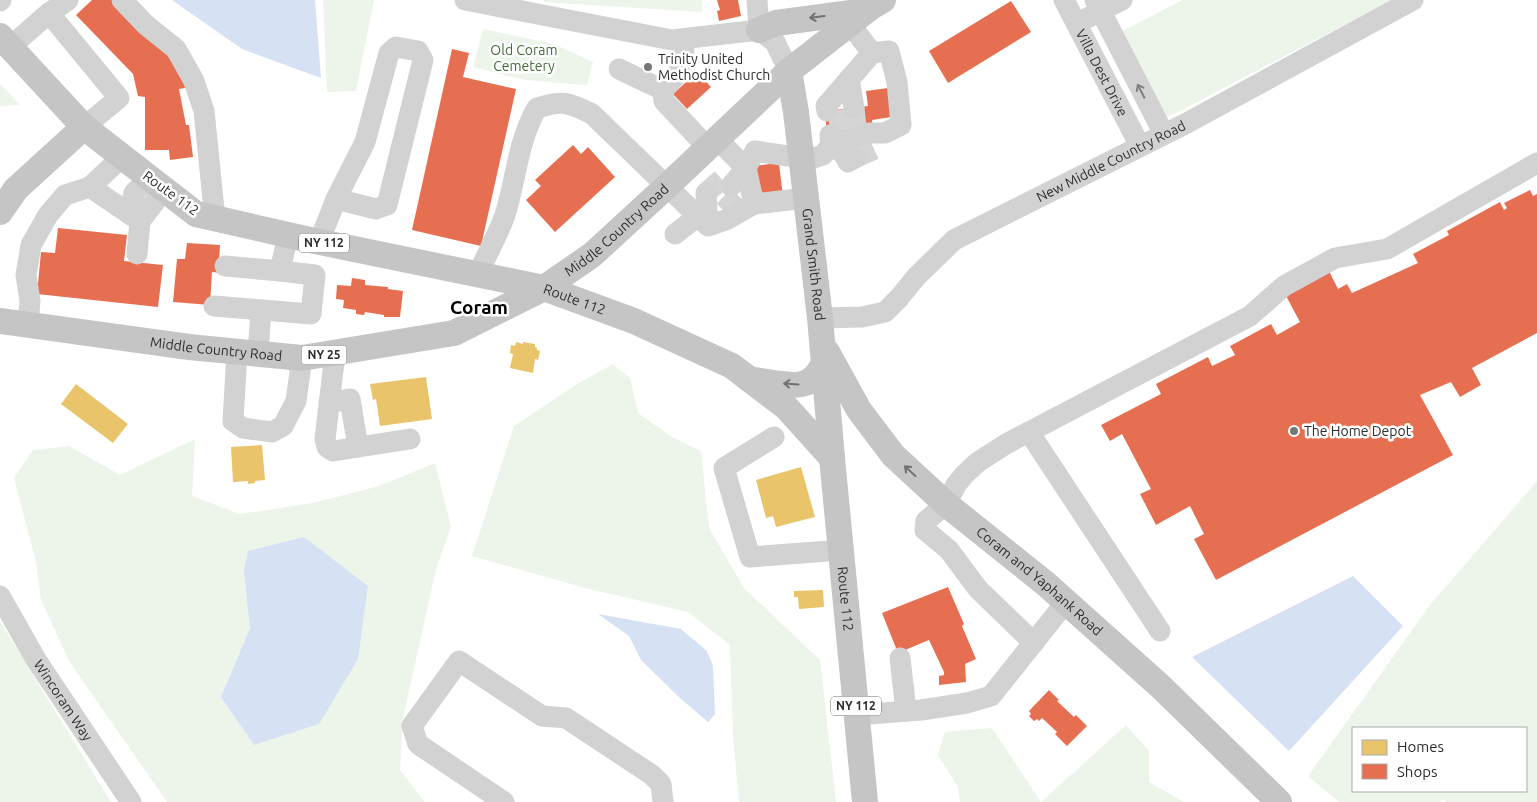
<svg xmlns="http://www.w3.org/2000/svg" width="1537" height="802" font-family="Ubuntu,sans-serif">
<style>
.green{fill:#edf5ea;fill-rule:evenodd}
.water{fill:#d6e1f3}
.homes{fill:#e9c46a}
.shops{fill:#e76f51}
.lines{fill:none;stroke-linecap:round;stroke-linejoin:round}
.minor-tunnel{stroke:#d5d5d5;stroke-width:21;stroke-dasharray:21 11;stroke-linecap:butt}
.minor{stroke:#d2d2d2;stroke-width:21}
.major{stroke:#c5c5c5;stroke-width:26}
.oneway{stroke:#717171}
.oneway2{stroke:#808080}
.poi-dot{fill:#767676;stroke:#fff;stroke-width:2}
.labels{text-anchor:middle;stroke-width:5;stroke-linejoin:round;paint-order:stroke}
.shield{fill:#fff;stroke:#6c6c6c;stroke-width:1}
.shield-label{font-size:12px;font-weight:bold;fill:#2d2d2d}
.park-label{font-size:14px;fill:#446c38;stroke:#fff}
.poi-label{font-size:14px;fill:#2d2d2d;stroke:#fff;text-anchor:start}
.street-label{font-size:14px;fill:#2d2d2d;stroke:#fff}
.district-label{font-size:19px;font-weight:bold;fill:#000;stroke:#fff}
</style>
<rect width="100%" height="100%" fill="#fff"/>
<!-- green -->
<path class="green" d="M323 0H374L356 91 327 92Z
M544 0H702V12L544 2Z
M1183 0H1392L1174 114 1169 116 1162 115 1118 33Z
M483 29 554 44 593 62 587 85 525 80 473 67Z
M0 84 20 105 0 106Z
M613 364 630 378 638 413 672 437 701 451 709 528 744 588 820 660 836 802H739L733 736 730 645 688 612 589 589 472 556 514 426 577 384Z
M195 439 192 496 240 514 313 503 379 486 435 463 451 527 436 569 403 718 400 770 425 802H167L69 661 41 600 36 562 14 478 33 450 69 446 120 475ZM250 628 254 745 221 697Z
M1537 481V802H1447L1442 799 1440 802H1339L1308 776 1430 605ZM1353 728H1526V791H1353Z
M0 621 111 802H0Z
M1126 725 1149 751V782L1184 802H960L958 787 938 755 945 732 992 728 1041 802Z"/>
<!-- water -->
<path class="water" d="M172 0H315L321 78 242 49Z
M304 537 368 586 358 659 319 724 254 745 221 697 250 628 244 570 248 551Z
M1353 576 1403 626 1289 751 1192 657Z
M598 614 681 629 707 651 713 666 715 714 708 722 681 699 641 660 629 636Z"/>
<!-- homes -->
<path class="homes" d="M516 342 523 344V342L535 344V347L537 348V350L540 351 538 360 535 359 533 373 510 368 513 354 510 353 511 345 515 346Z
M426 377 432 419 380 426 376 399 373 400 370 384Z
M76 384 128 424 113 443 61 404Z
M262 445 265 480 255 481V483L248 484V481L233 482 231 447Z
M801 467 815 517 776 527 773 516 766 518 756 480Z
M823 590 824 607 799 609 798 597H794V591Z"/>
<!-- shops -->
<path class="shops" d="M92 0H122L181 61 185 88 179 89 186 125H189L193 157 170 160 169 150H145V97L138 96 133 74 76 15Z
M717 0H738L741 16 719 21 717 11 720 10Z
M1011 1 1031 32 948 83 929 51Z
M452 49 469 53 463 77 516 89 481 246 412 230Z
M697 72 711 87 687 109 673 94Z
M895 87 898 116 872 120 873 128 827 134 825 111 868 106 866 91Z
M573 145 581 154 588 147 615 177 555 232 526 200 541 186 535 180Z
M779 163 783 197 758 200 754 166Z
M1530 190 1533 196 1537 194V333L1472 368 1481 385 1460 397 1451 382 1420 395 1453 455 1216 580 1194 539 1204 534 1190 506 1156 525 1140 494 1151 489 1122 434 1110 441 1101 425 1161 394 1156 384 1208 357 1212 366 1235 355 1230 346 1271 324 1277 335 1300 322 1285 294 1329 271 1338 289 1347 284 1352 293 1418 263 1413 254 1449 235 1447 231 1500 202 1504 210 1507 208 1504 203Z
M58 228 127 235 124 261 163 265 158 307 37 294 41 252 55 253Z
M187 243 220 245 219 262 222 273 212 272 210 305 173 302 177 259H185Z
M352 278 365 280V285L388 287V289L403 291 400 317H384V315L365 312 364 315 356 314V310L343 308 344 300 336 299 337 285 351 286Z
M948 587 964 624 962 626 976 659 965 664 966 682 939 685V676L944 675V672L929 640 898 653 882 613Z
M1049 690 1059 700 1057 701 1074 717 1076 715 1087 726 1067 746 1055 734 1057 732 1042 718 1039 721 1037 719 1034 721 1029 716 1031 714 1029 711Z"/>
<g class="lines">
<!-- minor-tunnel -->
<path class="minor-tunnel" d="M854 108 857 137
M838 110 841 132
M855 158 877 148
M706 193 723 178
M724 211 740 195"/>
<!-- minor -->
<g class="minor">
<path d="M122 0 146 25 176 49 194 81 204 111 215 219"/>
<path d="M465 0 672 40 759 30 775 42 789 71"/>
<path d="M757 0 759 30"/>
<path id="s1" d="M1064 0 1140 146"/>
<path d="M1095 0 1164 134"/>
<path d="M0 1 1 0"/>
<path d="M49 13 68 0"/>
<path d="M1087 18 1122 0"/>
<path d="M683 39C687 64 680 73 663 90L664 101 708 148"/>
<path d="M10 47 49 13 119 98 84 127"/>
<path d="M619 69 663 90"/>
<path d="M849 79 854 108"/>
<path d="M827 111 826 106 872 53"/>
<path d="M830 135 831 145 844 154 848 162 855 158"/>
<path d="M717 139 746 168 731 186"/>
<path d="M801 162 823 155 831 145 869 133H885L901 125 897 82 889 51 872 53 850 24"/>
<path d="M90 187 140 221 137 254"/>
<path d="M754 204 806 198"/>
<path d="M127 212 132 204 134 193 149 178"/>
<path d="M140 221 164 190"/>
<path d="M675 234 707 209 706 193"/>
<path d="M319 242 336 199 365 142 389 53 396 47 418 51 423 60 387 205 376 209 336 199"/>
<path d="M225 266 280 271 288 235"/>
<path d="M478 275C486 255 498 235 505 215 516 180 518 140 537 108 563 100 568 102 592 114L708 226 728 219 754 204 746 168 755 151 788 156H801"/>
<path d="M214 306 311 314 315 275 280 271"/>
<path id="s2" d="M820 318 862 317 885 312 899 298 916 277 954 240 1185 124 1413 0"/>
<path d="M28 325 30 301 26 275 31 245 48 215 65 195 90 187 122 157"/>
<path d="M237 352 233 421 243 428 272 432 283 426 296 401 302 358"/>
<path d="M258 354 261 310"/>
<path d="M335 354 325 439 327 447 333 451 410 439"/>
<path d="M329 403 350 399 358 447"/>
<path d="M1029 432 1160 631"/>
<path d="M774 437 724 468 750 557 842 550"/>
<path id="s3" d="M0 596 35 658 131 802"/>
<path d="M1034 643 978 589 949 550 925 530 926 521 946 504 956 485 964 475 978 462 1006 444 1250 316 1284 286 1335 258 1387 249 1537 163"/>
<path d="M900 658 906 711"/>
<path d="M857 715 921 710 967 703 991 696 1066 602"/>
<path d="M504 802 418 744 412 726 459 661 542 716 566 718 652 775 661 784 663 802"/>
</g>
<!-- major -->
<g class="major">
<path d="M759 30 776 23 865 11"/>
<path id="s4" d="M0 36 84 127 196 214 310 240 544 288 634 321 732 366 787 408 832 458"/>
<path id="s5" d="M789 71 796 112 820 318 832 458 865 802"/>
<path d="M0 212 16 189 84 127"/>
<path id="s6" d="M0 321 189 347 302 358 454 333 544 288 592 255 666 187 789 71 871 7 883 0"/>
<path id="s7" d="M827 352 859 410 893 455 946 504 1046 584 1132 661 1160 686 1279 802"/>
<path d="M749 379C762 381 794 388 805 383 815 380 820 371 824 363"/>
</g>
</g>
<!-- one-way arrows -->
<defs><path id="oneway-shaft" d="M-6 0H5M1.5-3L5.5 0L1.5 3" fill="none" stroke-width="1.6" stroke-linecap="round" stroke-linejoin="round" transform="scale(1.25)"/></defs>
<g class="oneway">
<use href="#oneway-shaft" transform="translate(817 17) rotate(173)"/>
<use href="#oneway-shaft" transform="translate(791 384) rotate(-176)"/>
<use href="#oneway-shaft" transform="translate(910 471) rotate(-137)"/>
</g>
<use class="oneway2" href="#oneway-shaft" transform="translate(1141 91) rotate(-117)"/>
<!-- markers -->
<g class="poi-dot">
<circle cx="648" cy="67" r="5"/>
<circle cx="1294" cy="431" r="5"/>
</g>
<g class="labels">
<!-- shield labels -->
<g class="shield">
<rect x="299" y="233.5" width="50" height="19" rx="4"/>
<rect x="301.5" y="345.5" width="45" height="19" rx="4"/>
<rect x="831" y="696.5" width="50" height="19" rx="4"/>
</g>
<g class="shield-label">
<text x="324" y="247">NY 112</text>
<text x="324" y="359">NY 25</text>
<text x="856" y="710">NY 112</text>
</g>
<!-- park labels -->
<g class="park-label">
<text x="524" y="55">Old Coram<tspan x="524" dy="16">Cemetery</tspan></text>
</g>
<!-- poi labels -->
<g class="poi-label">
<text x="658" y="64">Trinity United<tspan x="658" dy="16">Methodist Church</tspan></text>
<text x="1304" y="436">The Home Depot</text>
</g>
<!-- street labels -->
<g class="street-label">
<text dy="5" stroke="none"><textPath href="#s1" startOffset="82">Villa Dest Drive</textPath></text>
<text dy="5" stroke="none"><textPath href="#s2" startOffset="341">New Middle Country Road</textPath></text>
<text transform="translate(171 193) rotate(36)" y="5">Route 112</text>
<text dy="5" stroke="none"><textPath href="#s6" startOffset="652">Middle Country Road</textPath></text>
<text dy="5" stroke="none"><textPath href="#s5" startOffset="195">Grand Smith Road</textPath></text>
<text dy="5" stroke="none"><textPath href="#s4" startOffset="654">Route 112</textPath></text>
<text dy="5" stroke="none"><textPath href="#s6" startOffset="218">Middle Country Road</textPath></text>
<text dy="5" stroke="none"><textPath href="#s7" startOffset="316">Coram and Yaphank Road</textPath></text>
<text dy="5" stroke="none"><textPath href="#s5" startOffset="531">Route 112</textPath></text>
<text dy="5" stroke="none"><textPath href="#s3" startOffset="122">Wincoram Way</textPath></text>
</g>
<!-- district labels -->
<g class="district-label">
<text x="479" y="314">Coram</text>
</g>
</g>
<!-- legend -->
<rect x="1352" y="727" width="175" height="65" fill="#ffffff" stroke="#ababab"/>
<rect x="1362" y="740" width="25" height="15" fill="#e9c46a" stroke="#ababab"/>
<text x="1397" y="752" font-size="15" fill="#2d2d2d">Homes</text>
<rect x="1362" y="764" width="25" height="15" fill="#e76f51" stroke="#ababab"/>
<text x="1397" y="777" font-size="15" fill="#2d2d2d">Shops</text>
</svg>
